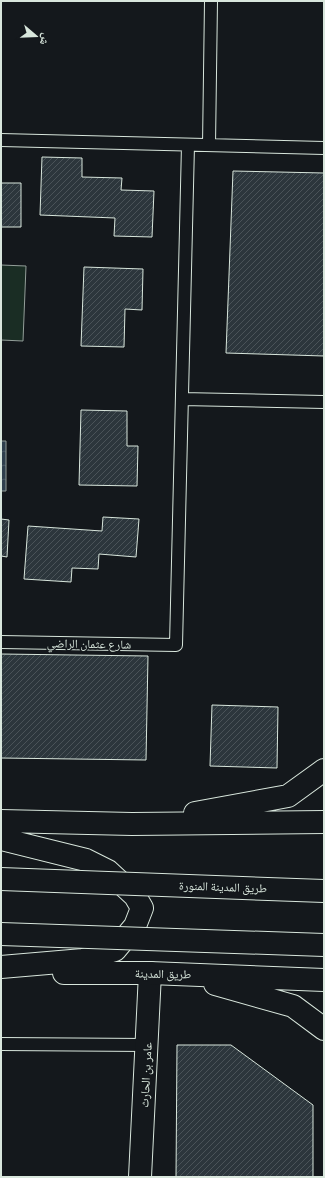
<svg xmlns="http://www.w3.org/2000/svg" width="325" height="1178" font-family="Cabin,'Noto Naskh Arabic',sans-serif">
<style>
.green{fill:#1a2d24;stroke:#939e99}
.water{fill:url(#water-ripples);stroke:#939e99}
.building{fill:url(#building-hatch);stroke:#d8e6dc}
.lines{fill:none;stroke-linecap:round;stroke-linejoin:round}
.lane-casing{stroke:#d8e6dc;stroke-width:14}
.street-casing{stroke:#d8e6dc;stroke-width:24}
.primary-casing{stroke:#d8e6dc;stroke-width:24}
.lane{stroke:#14181c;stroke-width:12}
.street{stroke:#14181c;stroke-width:22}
.primary{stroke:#14181c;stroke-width:22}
.highway-bridge-casing{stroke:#d8e6dc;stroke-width:24;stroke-linecap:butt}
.highway-bridge{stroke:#14181c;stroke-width:22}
.labels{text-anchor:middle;stroke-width:3;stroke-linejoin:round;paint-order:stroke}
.street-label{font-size:12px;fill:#d8e6dc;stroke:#14181c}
</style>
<defs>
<pattern id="water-ripples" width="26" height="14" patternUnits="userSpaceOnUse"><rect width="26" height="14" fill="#2f3f4d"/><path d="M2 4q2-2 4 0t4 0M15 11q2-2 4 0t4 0" fill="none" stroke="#4c5b66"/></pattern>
<pattern id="building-hatch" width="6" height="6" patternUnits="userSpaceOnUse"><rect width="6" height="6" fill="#2c363c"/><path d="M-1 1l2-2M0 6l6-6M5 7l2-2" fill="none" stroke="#4a5358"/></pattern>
</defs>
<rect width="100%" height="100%" fill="#14181c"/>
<!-- green -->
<path class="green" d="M1 265 26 266 23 341 1 340Z"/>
<!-- water -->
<path class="water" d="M1 441H6V491H1Z"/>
<!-- building -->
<path class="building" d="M42 157 82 158V177L122 178 121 190 154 191 152 237 114 236 115 218 40 215Z
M233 171 324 173V356L226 353Z
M1 183H21V227H1Z
M84 267 143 269 142 310 125 309 124 347 81 346Z
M81 410 127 411V446H138L137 486 79 485Z
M103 517 139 519 136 557 99 554 98 569 72 568 71 582 24 579 28 526 102 531Z
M1 519 9 520 7 557 1 556Z
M1 654 148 656 146 760 1 758Z
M212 705 278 707 277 768 210 766Z
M177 1045H231L313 1105V1177H176Z"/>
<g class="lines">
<defs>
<path id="lane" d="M1 140 324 148
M209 145 211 1
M182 399 324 402
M1 642 176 645 188 145
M1 1044 147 1045"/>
<path id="street" d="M140 1177 150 973"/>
<path id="primary" d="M195 813 288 796 324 770
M1 821 132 824 324 822
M1 839 86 860 108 871 135 896 142 908 135 926 115 950 83 960 1 967
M64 973H150L324 980
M215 984 293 1006 324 1029"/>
</defs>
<!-- lane casing -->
<use href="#lane" class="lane-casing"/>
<!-- street casing -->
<use href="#street" class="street-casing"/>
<!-- primary casing -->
<use href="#primary" class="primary-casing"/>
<!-- lane -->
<use href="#lane" class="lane"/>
<!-- street -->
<use href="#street" class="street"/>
<!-- primary -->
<use href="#primary" class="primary"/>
<defs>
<path id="highway-bridge" d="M1 879 324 891
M1 934 324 945"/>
</defs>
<!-- highway-bridge casing -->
<use href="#highway-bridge" class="highway-bridge-casing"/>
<!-- highway-bridge -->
<use href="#highway-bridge" class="highway-bridge"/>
</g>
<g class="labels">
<!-- street labels -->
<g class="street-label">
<text transform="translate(89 644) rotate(1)" y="4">شارع عثمان الراضي</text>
<text transform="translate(223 887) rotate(2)" y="4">طريق المدينة المنورة</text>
<text transform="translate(163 974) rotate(1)" y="4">طريق المدينة</text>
<text transform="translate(146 1075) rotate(-87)" y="4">عامر بن الحارث</text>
</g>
</g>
<!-- border -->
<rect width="325" height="1178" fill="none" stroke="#d8e6dc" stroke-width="4"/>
<!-- north arrow -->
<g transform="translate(36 36) rotate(109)" stroke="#14181c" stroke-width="3" paint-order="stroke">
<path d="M0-3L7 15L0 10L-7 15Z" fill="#d8e6dc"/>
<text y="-6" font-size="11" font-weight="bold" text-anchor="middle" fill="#d8e6dc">ش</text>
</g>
</svg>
